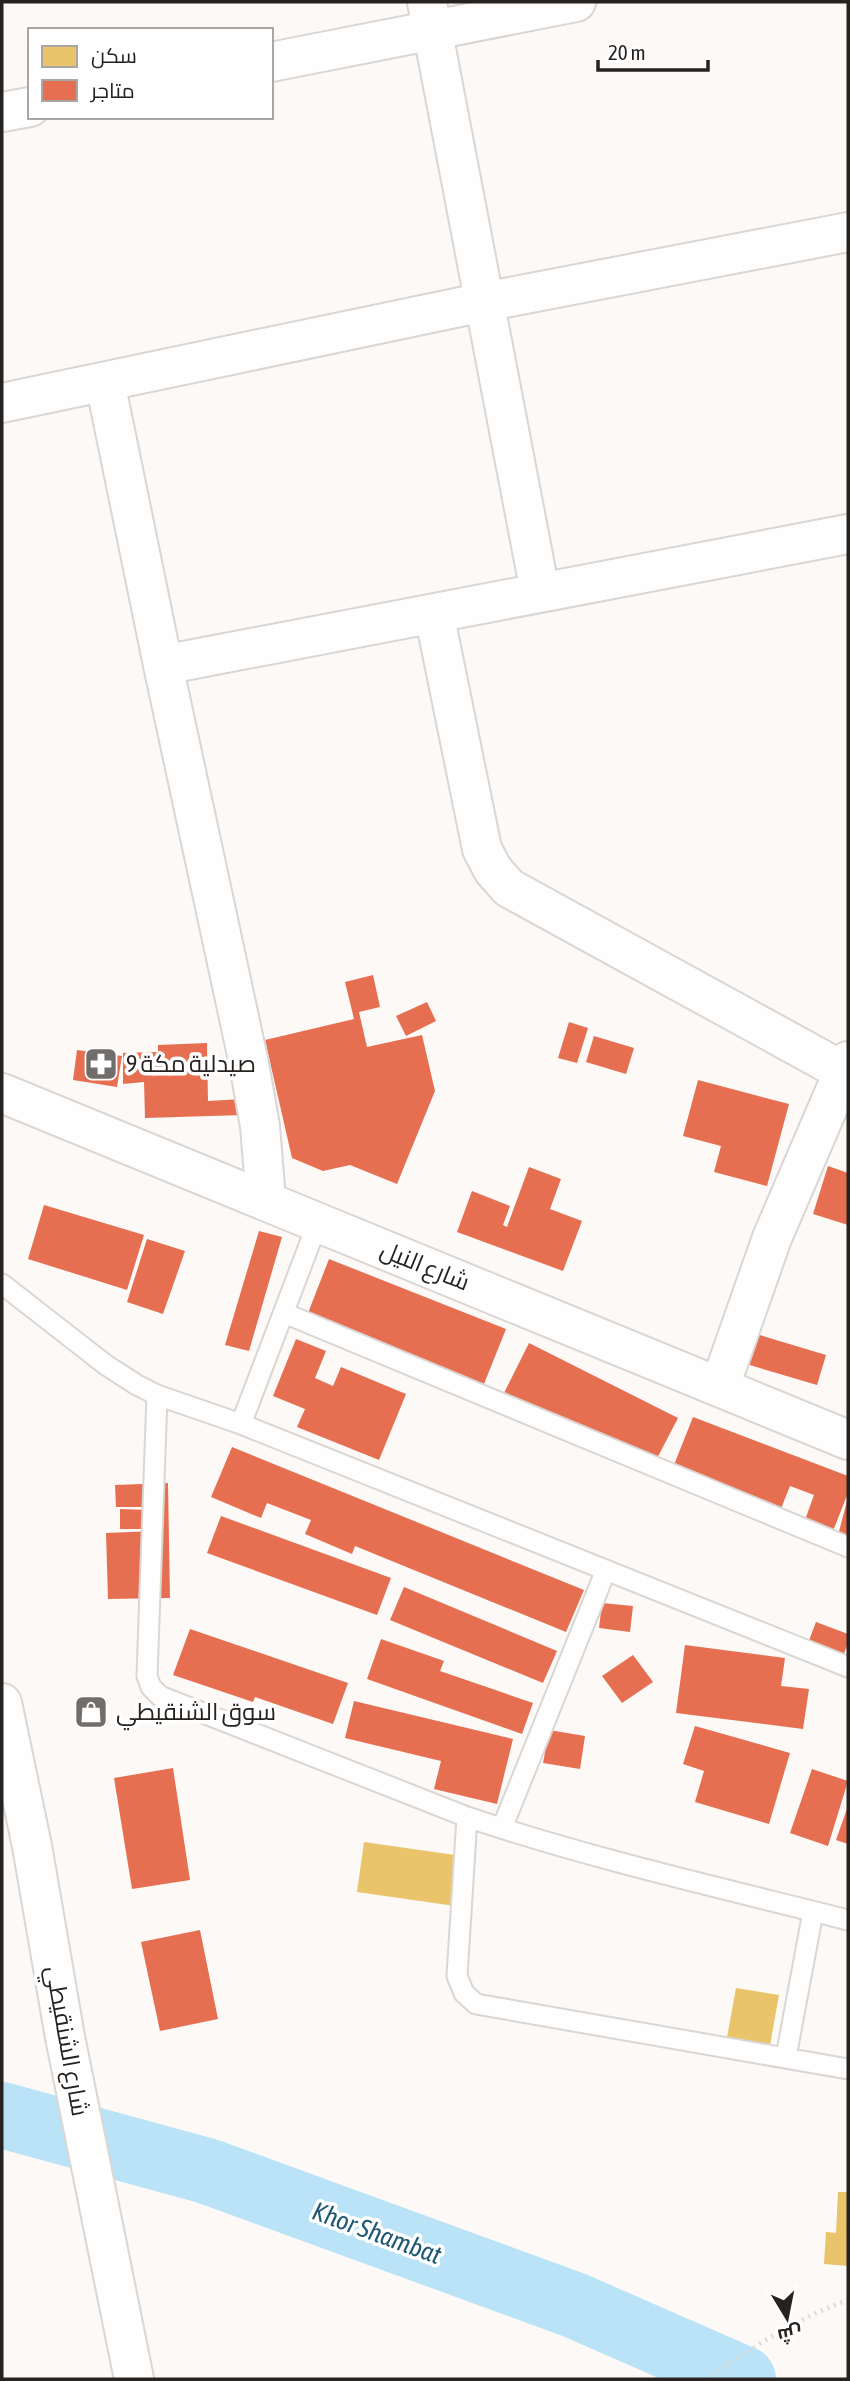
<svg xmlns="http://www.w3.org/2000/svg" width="850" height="2381" font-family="'Asap Condensed',Cairo,sans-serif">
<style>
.homes{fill:#e9c46a}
.shops{fill:#e76f51}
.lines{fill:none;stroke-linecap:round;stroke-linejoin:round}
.river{stroke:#bae3f7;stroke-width:66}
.lane-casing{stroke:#dad6d3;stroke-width:23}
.street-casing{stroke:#dad6d3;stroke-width:42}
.secondary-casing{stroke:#dad6d3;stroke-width:42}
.path{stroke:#dddbda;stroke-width:4.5;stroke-dasharray:2 5;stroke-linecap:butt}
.lane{stroke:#fffefe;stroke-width:19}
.street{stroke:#fffefe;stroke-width:38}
.secondary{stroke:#fffefe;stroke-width:38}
.labels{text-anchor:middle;stroke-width:7;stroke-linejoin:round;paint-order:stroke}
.poi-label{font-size:24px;fill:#26221f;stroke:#fff;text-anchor:start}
.street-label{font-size:24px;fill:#26221f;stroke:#fff}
.water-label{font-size:26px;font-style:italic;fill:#1e5872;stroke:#fff}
</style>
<rect width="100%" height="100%" fill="#fcf9f6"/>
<!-- homes -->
<path class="homes" d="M364 1842 476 1858 469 1908 357 1892Z
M736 1988 779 1995 767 2062 724 2054Z
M838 2192H848V2266L824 2264 826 2232 836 2233Z"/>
<!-- shops -->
<path class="shops" d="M373 975 380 1007 359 1012 367 1047 422 1035 435 1091 397 1184 350 1165 323 1171 292 1158 265 1040 354 1019 345 982Z
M427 1002 436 1021 406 1036 396 1016Z
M569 1022 588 1028 577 1063 558 1058Z
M594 1036 634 1048 626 1074 586 1062Z
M207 1043 208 1101 243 1099V1115L145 1118 144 1082 123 1084V1053L158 1052V1045Z
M77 1050 122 1056 117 1087 73 1080Z
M698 1080 789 1104 767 1186 714 1172 721 1146 683 1136Z
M828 1166 848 1173V1225L813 1214Z
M529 1167 561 1179 550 1209 582 1221 563 1271 457 1232 472 1191 510 1206 503 1225 507 1227Z
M44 1205 144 1235 127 1290 28 1259Z
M259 1231 282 1237 249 1351 225 1345Z
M147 1239 185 1251 163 1314 127 1302Z
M329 1259 506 1329 482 1389 370 1357 376 1340 308 1313Z
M753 1333 826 1355 817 1385 743 1363Z
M296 1339 326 1351 315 1378 333 1386 341 1367 406 1394 379 1460 297 1427 305 1409 273 1396Z
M529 1343 678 1418 651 1470 503 1395Z
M693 1417 848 1476V1493L833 1531 805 1520 814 1495 790 1486 780 1511 672 1470Z
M232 1447 584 1590 566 1632 355 1546 352 1554 305 1534 311 1520 267 1503 261 1518 211 1497Z
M168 1483 170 1598 108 1599 106 1533 155 1531 154 1507H116L115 1485Z
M847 1501H848V1542L837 1539Z
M120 1509 148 1510V1529H120Z
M221 1516 391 1578 377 1615 207 1553Z
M404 1587 557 1651 543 1683 390 1620Z
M602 1603 633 1606 630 1632 599 1628Z
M816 1622 848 1634V1643L843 1656 808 1643Z
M190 1629 348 1683 333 1724 255 1697 253 1702 173 1675Z
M381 1639 444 1661 440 1671 533 1703 522 1734 367 1679Z
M685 1645 785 1658 781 1686 809 1689 803 1729 676 1713Z
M633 1655 653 1682 622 1703 602 1676Z
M354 1701 513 1739 497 1804 434 1789 441 1761 345 1738Z
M695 1726 790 1753 769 1824 695 1802 704 1771 683 1764Z
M549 1730 585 1736 580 1769 543 1763Z
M173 1768 190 1880 132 1889 114 1778Z
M812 1769 848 1781 828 1846 790 1833Z
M848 1806V1844L836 1840Z
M200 1930 218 2019 160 2031 141 1942Z"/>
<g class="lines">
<!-- river -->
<path class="river" d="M2 2115 207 2171 574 2305 743 2379"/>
<defs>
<path id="lane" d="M2 1284 106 1365 137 1385 157 1395 241 1424 848 1667
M284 1313 848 1547
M157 1395 147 1676 151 1687 160 1696 467 1817C592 1859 721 1888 848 1920
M241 1424 318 1222
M467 1817 457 1976 464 1993 476 2004 848 2069
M502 1828 606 1570
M786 2057 813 1912"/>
<path id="street" d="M427 2 540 592
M271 62 576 2
M2 112 30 107
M105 382 163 665 249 1064 260 1126 266 1201
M2 403 484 302 848 232
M434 613 482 849 493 870 509 888 848 1074
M163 665 848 534
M720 1386 772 1238 848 1061"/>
<path id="secondary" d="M2 1093 848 1440
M2 1703 32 1846 65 2037 134 2379"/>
</defs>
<!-- lane casing -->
<use href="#lane" class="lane-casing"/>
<!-- street casing -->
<use href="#street" class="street-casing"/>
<!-- secondary casing -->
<use href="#secondary" class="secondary-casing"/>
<!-- path -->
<path class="path" d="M707 2379C750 2348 798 2318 848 2300"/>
<!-- lane -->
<use href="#lane" class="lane"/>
<!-- street -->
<use href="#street" class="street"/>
<!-- secondary -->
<use href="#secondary" class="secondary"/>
</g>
<!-- icons -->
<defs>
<symbol id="pharmacy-square" viewBox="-11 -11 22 22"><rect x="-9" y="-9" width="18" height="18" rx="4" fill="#716d6a" stroke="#fff"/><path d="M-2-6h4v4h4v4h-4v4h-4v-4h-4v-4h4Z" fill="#fff"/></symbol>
<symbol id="shop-square" viewBox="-11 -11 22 22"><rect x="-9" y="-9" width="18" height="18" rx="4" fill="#716d6a" stroke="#fff"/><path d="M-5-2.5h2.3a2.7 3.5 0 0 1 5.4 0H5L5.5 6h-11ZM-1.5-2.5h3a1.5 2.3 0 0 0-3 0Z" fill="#fff"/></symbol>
</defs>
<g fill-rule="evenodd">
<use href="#pharmacy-square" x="82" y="1045" width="38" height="38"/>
<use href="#shop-square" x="72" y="1693" width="38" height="38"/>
</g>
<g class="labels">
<!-- poi labels -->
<g class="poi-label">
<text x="126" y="1072">صيدلية مكة 9</text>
<text x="116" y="1720">سوق الشنقيطي</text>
</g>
<!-- street labels -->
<g class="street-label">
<text transform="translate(425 1266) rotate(22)" y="8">شارع النيل</text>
<text transform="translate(67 2041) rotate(80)" y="8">شارع الشنقيطي</text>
</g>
<!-- water labels -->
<g class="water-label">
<text transform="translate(377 2233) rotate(20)" y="9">Khor Shambat</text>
</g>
</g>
<!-- border -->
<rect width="850" height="2381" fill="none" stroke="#26221f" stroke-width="7"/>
<!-- legend -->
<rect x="28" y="28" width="245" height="91" fill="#ffffff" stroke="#a8a7a5" stroke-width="2"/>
<rect x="42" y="46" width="35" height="21" fill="#e9c46a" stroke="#a8a7a5" stroke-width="2"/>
<text x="91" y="63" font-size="21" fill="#26221f">سكن</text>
<rect x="42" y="80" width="35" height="21" fill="#e76f51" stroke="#a8a7a5" stroke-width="2"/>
<text x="91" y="98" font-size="21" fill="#26221f">متاجر</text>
<!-- north arrow -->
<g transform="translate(787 2318) rotate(170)" stroke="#ffffff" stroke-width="5" paint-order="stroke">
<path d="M0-5L12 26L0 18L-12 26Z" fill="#26221f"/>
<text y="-10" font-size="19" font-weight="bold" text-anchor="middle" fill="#26221f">ش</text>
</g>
<!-- scale -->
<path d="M598 60v10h110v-10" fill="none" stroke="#26221f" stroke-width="3.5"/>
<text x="608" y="60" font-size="21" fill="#26221f" stroke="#ffffff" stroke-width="5" paint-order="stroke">20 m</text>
</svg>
